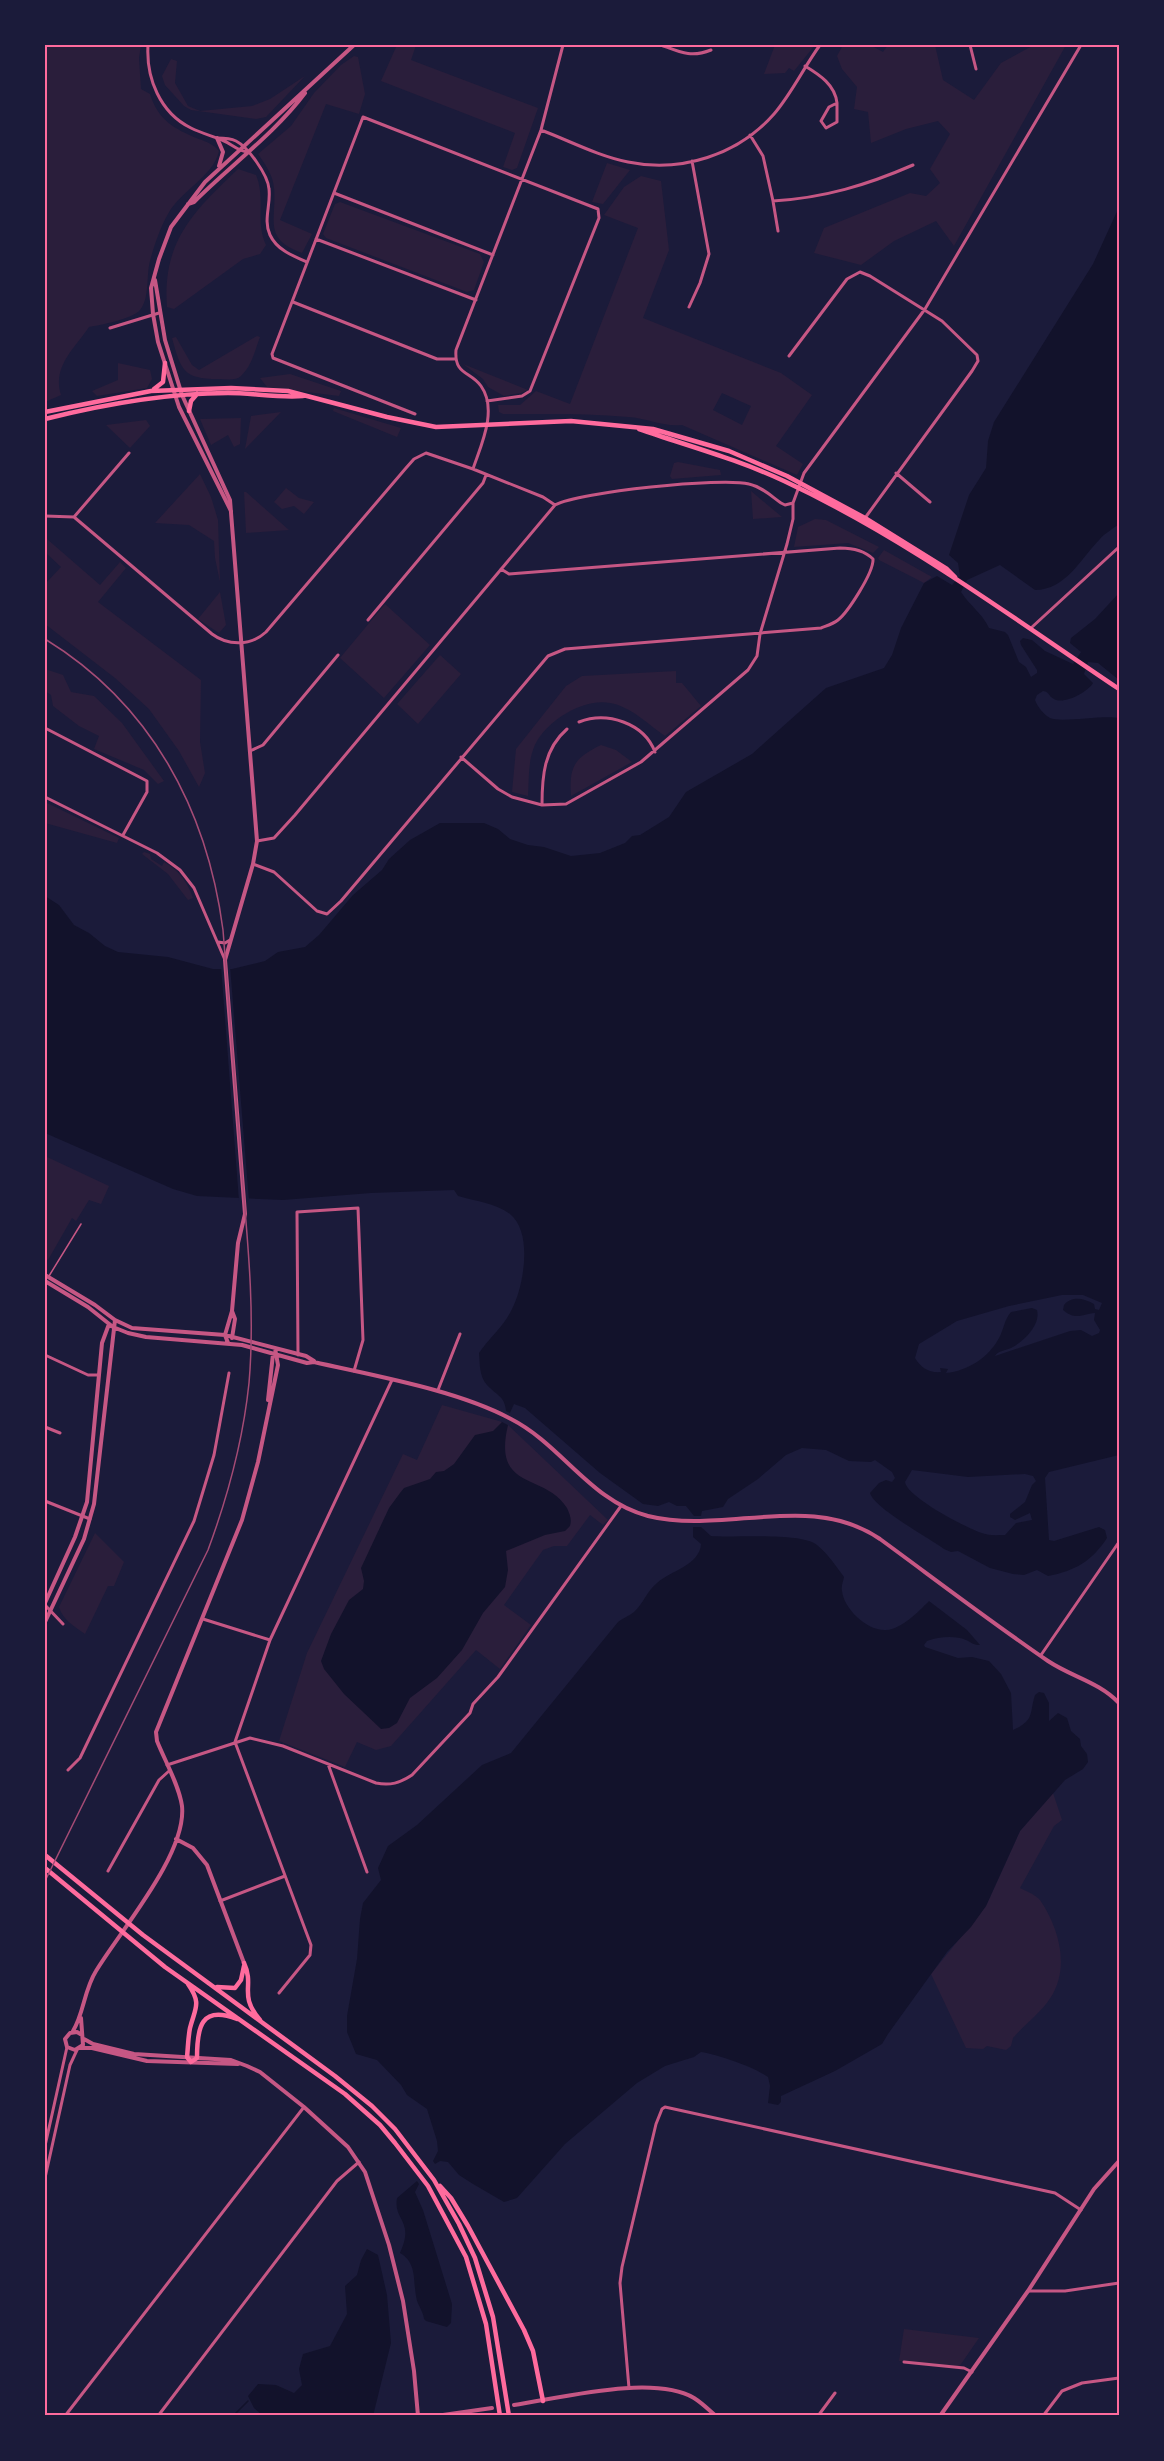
<svg xmlns="http://www.w3.org/2000/svg" width="1164" height="2461" font-family="'Fira Sans Condensed',sans-serif">
<style>
.green{fill:#2a1e3b;fill-rule:evenodd}
.water{fill:#12122b;fill-rule:evenodd}
.pier{fill:#1b1b3a}
.lines{fill:none;stroke-linecap:round;stroke-linejoin:round}
.stream{stroke:#12122b;stroke-width:1.5}
.service{stroke:#c65784;stroke-width:1.5}
.minor{stroke:#c65784;stroke-width:3}
.tertiary{stroke:#c65784;stroke-width:4}
.primary{stroke:#ff6b9d;stroke-width:4.5}
.trunk{stroke:#ff6b9d;stroke-width:4.5}
.rail{stroke:#a44b75;stroke-width:1.5}
.neatline{fill:none;stroke:#ff6b9d;stroke-width:2}
</style>
<rect width="100%" height="100%" fill="#1b1b3a"/>
<!-- green -->
<path class="green" d="M45 45H141L139 58 141 89 150 94C158 120 174 129 199 139 207 142 213 144 219 151 213 177 181 190 168 214 160 228 154 246 150 261 146 275 150 298 140 310 132 319 101 325 89 327 74 349 52 367 61 395L45 402Z
M397 45H416L411 60 538 108 517 168 512 170 503 167 515 133 381 81Z
M775 45H815L794 71 789 68 785 73 764 74Z
M843 45H870L883 52 888 45H935L943 80 974 100 1001 63 1034 45H1066L954 246 936 221 894 241 861 265 814 253 824 228 910 193 926 196 940 183 930 169 950 134 938 121 906 129 871 143 868 112 854 109 857 87 842 69 837 56Z
M354 56 358 57 365 94 359 114 326 104 280 220 312 234 302 253C262 239 277 219 274 188 273 175 265 164 258 154L291 126 314 93 341 65Z
M171 59 177 61 175 83 188 106 200 111 252 106 270 99 305 76 266 117 256 119 191 110 184 106 165 85 162 76Z
M607 163 630 170 603 204 592 202Z
M238 169 256 175C266 199 255 222 266 245L260 254 243 259 174 309 167 307C162 241 194 211 238 169Z
M641 176 661 181 669 250 643 318 781 373 812 395 776 446 803 464 797 475 682 425C663 427 647 418 628 417 587 413 545 414 503 414L499 412 498 405H520L536 391 570 404 638 228 604 215 624 187ZM722 393 751 406 742 425 713 410Z
M340 202 480 254 484 262 474 290 467 292 326 238 323 234 335 204Z
M257 336 260 337C255 350 252 366 241 376 236 381 226 379 218 379 183 379 181 370 172 338L176 337 192 365 199 370Z
M118 363 150 370 152 379 147 388 97 396 92 391 118 380Z
M463 364 528 390 521 393 504 396 488 387 483 379Z
M290 374 341 391 339 396 267 387 260 378Z
M334 408 401 428 397 437 333 411Z
M281 412 245 449 251 416Z
M241 418 240 444 234 447 228 435 211 445 200 419Z
M146 420 150 426 130 448 106 425Z
M678 462 720 470 721 475 672 479 670 476 674 463Z
M200 474 211 497 218 520 220 582 215 558 214 541 189 525 155 523Z
M286 488 299 498 314 502 304 514 294 506 282 509 274 502Z
M751 491 782 517 753 519Z
M244 492H246L289 530 246 533Z
M815 519 826 520 879 547 873 553 848 543 794 547 798 527Z
M45 533 47 539 100 585 120 562 126 568 98 602 201 680 200 742 205 773 199 787 179 751 149 709 115 678 45 624V584L61 567 45 552Z
M884 550 932 577 924 583 879 560 878 558Z
M220 592 226 625 219 633 198 619Z
M385 604 430 645 384 698 340 658Z
M440 655 461 674 418 724 397 704Z
M45 669 63 675 71 692 94 696 122 723 164 781 158 784 144 770 94 749 99 736 79 726 53 706 51 695 45 691Z
M676 671V683H682L701 706 665 736C649 725 630 706 610 703 582 698 542 723 533 750 528 764 529 782 528 796L512 792 516 749 566 686 582 676Z
M601 745 616 750 632 762 571 796C569 767 574 758 601 745Z
M45 802 119 838 117 843 45 823Z
M144 852 150 854 151 859 162 866 164 862C179 870 188 883 193 898L188 900 168 874 142 854Z
M45 1156 109 1186 101 1204 89 1200 76 1221 72 1218 48 1260 45 1258Z
M442 1405 499 1421 508 1425 608 1520 603 1525 590 1515 567 1546H554L543 1550 504 1605 531 1625 500 1669 476 1650 391 1746 376 1750 357 1742 345 1767 279 1741 307 1653 403 1454 417 1460Z
M95 1533 124 1562 114 1586H108L85 1634C75 1627 62 1619 59 1607Z
M1053 1793 1062 1820 1054 1826 1020 1888C1026 1891 1036 1895 1040 1900 1059 1928 1070 1967 1051 1997 1041 2013 1025 2024 1013 2038L1011 2046 1006 2050 987 2046 983 2049 966 2048 931 1974 986 1906 1020 1831Z
M904 2329 979 2338 959 2367 899 2361Z"/>
<!-- water -->
<path class="water" d="M1119 207V524C1113 529 1105 533 1100 539 1081 558 1066 590 1035 590L1000 565 967 580 961 592C970 606 982 613 989 628L1005 632 1008 635 1019 662 1026 667 1031 677 1037 673V670L1021 645 1020 641 1023 638 1032 640 1045 651 1073 664 1081 652 1070 643 1071 638 1095 619 1119 593V680L1098 663 1088 662 1084 674 1093 683C1088 692 1064 705 1054 699 1048 696 1050 692 1043 691L1037 695 1035 700C1037 706 1044 715 1050 718 1061 723 1102 715 1119 718V1455L1049 1472 1045 1478 1049 1540 1054 1541 1099 1527 1105 1530 1107 1538C1092 1561 1075 1571 1048 1576L1037 1570 1024 1575 1013 1574 990 1568 958 1551 951 1552 944 1549C929 1538 874 1508 870 1493L879 1483 886 1480 892 1482 895 1478 892 1472 875 1460 871 1462 849 1461 826 1450 802 1448 786 1455 758 1479 728 1499 723 1507 702 1511 701 1516H694L686 1506H677L669 1502 658 1506 643 1504 600 1473 525 1408 514 1404 510 1413 506 1411C505 1396 496 1395 487 1385 479 1376 480 1364 479 1353 489 1338 504 1326 512 1309 524 1286 533 1232 510 1214 495 1203 475 1201 458 1196L454 1190 371 1193 283 1200 197 1196 173 1189 45 1133V896L59 905 74 925 89 933 105 946 118 952 168 957 213 969H232L265 961 278 952 305 947 319 935 353 895 382 870 389 859 410 840 440 823H484L498 829 510 839 528 845 544 847 571 856 600 853 625 843 632 836 640 835 669 817 686 792 752 754 826 688 884 668 892 655 901 628 924 583 937 576 952 585 960 576 958 563 949 555 969 495 986 468 988 441 994 422 1093 264ZM1062 1295H1083L1102 1303 1099 1310 1095 1309 1094 1304C1083 1298 1072 1296 1064 1305L1063 1310C1076 1321 1082 1314 1095 1313L1094 1320 1100 1330 1099 1333 1092 1336 1081 1330 1070 1331 995 1356C998 1351 1004 1351 1011 1348 1023 1342 1041 1325 1037 1310L1032 1308 1011 1312C1004 1320 1004 1329 999 1338 989 1357 968 1371 946 1373L948 1369 940 1368 941 1372C929 1373 921 1368 915 1358L919 1344 957 1321 1009 1306ZM912 1470 968 1477 1025 1474 1033 1476 1036 1481 1032 1485 1025 1502 1010 1514V1517L1015 1520 1030 1513 1032 1520 1016 1523 1005 1535C997 1535 989 1536 982 1533 966 1528 907 1497 905 1482Z
M502 1422 508 1425C492 1492 545 1472 567 1508 570 1515 572 1519 570 1526L565 1531 545 1535 506 1551 508 1570 505 1587 483 1613 462 1650 437 1678 410 1698 397 1723 389 1728 381 1729 344 1694 324 1669 321 1661 331 1634 349 1600 363 1589 364 1581 361 1568 389 1508 400 1493 404 1488 430 1479 436 1472 444 1471 454 1464 475 1435 493 1431Z
M693 1527H701L711 1536C733 1538 801 1532 817 1545 828 1554 836 1566 844 1577 843 1582 841 1586 842 1591 844 1609 867 1631 886 1630 902 1629 918 1612 929 1601L967 1630 980 1645C974 1645 972 1643 966 1640 954 1635 939 1637 927 1641L924 1645 925 1647 958 1658 972 1657 989 1661 1001 1674 1011 1693 1013 1730C1035 1720 1029 1714 1035 1695L1039 1692 1044 1693 1049 1703V1721L1058 1713 1067 1718 1071 1731 1080 1739 1081 1746 1087 1754 1088 1762 1083 1769 1065 1780 1020 1831 986 1906 971 1927 947 1952 888 2034 882 2044 835 2071 781 2096V2102L778 2105 768 2103 770 2086 768 2077C754 2067 719 2055 701 2052L694 2057 665 2066 637 2083 565 2144 517 2198 504 2202 473 2184 459 2175 448 2162 440 2161 435 2164 433 2161 438 2151 437 2141 427 2109 407 2095 401 2085 377 2060 356 2054 347 2032V2016L357 1959 360 1919 363 1903 381 1880 378 1868 388 1846 417 1825 482 1765 511 1753 618 1622C623 1618 629 1616 634 1612 643 1604 647 1591 657 1583 670 1571 700 1565 701 1544L693 1537Z
M417 2181 419 2184 415 2192 423 2210 452 2304 451 2323 447 2327 426 2321 424 2319C423 2310 417 2305 416 2296 413 2280 417 2263 400 2253 415 2220 393 2221 397 2198Z
M367 2249 378 2255 387 2295 391 2343 373 2416H263L254 2408 248 2396 258 2384 276 2385 294 2393 302 2385 299 2369 303 2354 330 2346 347 2314 345 2286 357 2275 361 2260Z"/>
<!-- pier -->
<path class="pier" d="M221 966H230L249 1201H239Z"/>
<g class="lines">
<!-- stream -->
<path class="stream" d="M233 2416 248 2401"/>
<!-- service -->
<path class="service" d="M49 1276 81 1224"/>
<!-- minor -->
<path class="minor" d="M148 45C146 78 160 113 191 128 201 133 212 136 222 140 232 144 236 150 247 152
M661 45C680 52 691 58 711 50
M970 45 976 69
M805 66C820 75 835 85 837 103L829 107 821 121 826 128 837 122V103
M541 130C570 141 598 156 628 162 681 173 738 155 774 114 792 93 804 67 820 45
M750 135 763 156 773 201C824 198 867 185 913 165
M217 138C224 138 230 138 236 141 248 147 268 175 269 189 271 205 263 220 270 235 277 250 293 256 307 262
M334 193 493 255
M773 201 778 231
M316 239 476 300
M293 302 437 359H455
M689 307 700 283 709 254 692 161
M110 328 159 313
M789 356 847 279 860 272 870 276 942 321 977 355 978 361 972 371 865 518
M415 414 273 358 272 354 363 117 598 209 599 218 530 391 522 396 487 401
M473 469C481 445 498 410 481 386 470 371 454 375 456 350L541 130 563 45
M896 473 930 502
M45 516 74 517 212 634C228 646 251 646 266 632L406 468 414 459 426 453 473 469 543 497 555 505
M74 517 129 453
M368 620 483 483 486 475
M1031 628 1119 547
M579 722C607 711 644 723 655 752
M45 728 147 781V792L123 835
M250 751 263 745 338 655
M461 757 498 789 512 797 542 805 566 804 641 762 748 670 757 656 760 634 787 544 793 519V503L804 473 925 309 1081 45
M45 797 157 853 180 870 194 888 225 960
M542 805C542 776 544 749 567 729
M257 841 274 838 295 815 555 505C579 492 722 477 749 484 762 487 771 496 781 503L785 505 793 503
M253 864 274 872 317 911 327 914 341 901 548 656 565 649 821 628C826 626 833 624 838 620 848 612 874 572 873 559 864 550 852 548 840 548L509 574 501 569
M218 942 225 943 230 940
M45 1355 88 1375H98
M298 1355 297 1212 358 1208 363 1340 354 1371
M438 1390 460 1334
M45 1427 60 1433
M45 1501 90 1519
M45 1605 63 1624
M203 1619 270 1640
M1041 1655 1119 1542
M328 1764 367 1872
M167 1765 250 1738 283 1746 376 1783C390 1786 400 1783 412 1775L470 1713 473 1704 498 1677 621 1506
M68 1770 80 1758 194 1521 214 1455 229 1373
M108 1871 159 1780 169 1771
M220 1901 285 1876
M279 1993 310 1955 311 1945 235 1742 270 1640 392 1380
M45 2146 67 2047
M45 2178 70 2065 77 2050
M1028 2291H1065L1119 2283
M904 2362 964 2368 972 2372
M629 2388 620 2283 622 2267 656 2124 662 2109 665 2107 1055 2193 1081 2210
M65 2416 304 2107
M158 2416 337 2181 359 2162
M818 2416 835 2393
M1043 2416 1062 2391 1082 2383 1119 2378"/>
<!-- tertiary -->
<path class="tertiary" d="M217 138 223 152 219 166
M188 204 194 202C230 166 275 133 305 93
M155 280 165 340 182 395 230 500 257 841 253 864 225 960 245 1214 238 1243 232 1311 225 1335 228 1343
M231 511 179 407 158 342 153 314 151 288 159 259 171 227 205 182 354 45
M45 1275 95 1305 115 1320 132 1328 225 1335 306 1356 314 1361
M45 1281 88 1307 113 1327 128 1333 146 1337 242 1345 307 1363 314 1362C375 1376 457 1390 511 1419 562 1445 590 1501 648 1516 724 1535 810 1491 880 1539 936 1580 991 1622 1048 1661 1072 1677 1099 1682 1119 1703
M232 1311 235 1319 232 1338
M268 1400 273 1354
M45 1603 75 1537 87 1502 102 1343 109 1324
M45 1622 84 1539 94 1504 115 1320
M176 1839 193 1848 207 1865 244 1963
M81 2018 83 2045 75 2050 67 2047 65 2039 70 2033 77 2032 82 2035
M73 2031C84 2013 84 1990 96 1971 120 1931 187 1854 182 1806 179 1785 165 1761 157 1741L156 1732 242 1520 258 1462 278 1365 275 1348
M84 2039 93 2044 134 2054 231 2060 247 2066 260 2072 304 2107 348 2147 365 2172 389 2245 403 2301 414 2371 418 2416
M80 2048H92L147 2061 238 2064
M1119 2149V2156
M514 2405C561 2398 653 2374 694 2398 702 2403 709 2410 716 2416
M436 2416 492 2408
M940 2416 1028 2291 1094 2189 1119 2161"/>
<!-- primary -->
<path class="primary" d="M154 389 163 382 165 363
M189 411 191 401 197 394
M45 412 151 391 231 388 288 391 387 417 436 427 571 421 653 429 729 451 787 476 865 518 947 569 955 577
M45 419C105 404 166 393 228 393 253 393 278 398 303 396
M639 429C688 446 737 459 784 481 904 537 1010 616 1119 689"/>
<!-- trunk -->
<path class="trunk" d="M45 1855 143 1935 335 2076 372 2106 395 2129 434 2180 459 2224 475 2258 493 2317 509 2416
M45 1868 165 1967 345 2094 380 2125 395 2143 428 2186 466 2257 486 2324 500 2416
M244 1963C255 1987 238 1994 260 2020
M188 1984C202 2004 195 2008 190 2028 188 2038 188 2048 187 2057L191 2062 197 2058C197 2027 201 2005 237 2019
M217 1987 235 1988 241 1980 244 1966
M440 2186 451 2198 468 2226 524 2330 533 2351 543 2401"/>
<!-- rail -->
<path class="rail" d="M45 639C151 704 207 809 223 930 229 1012 236 1093 242 1175 248 1244 255 1314 249 1383 243 1441 228 1496 208 1550L45 1881"/>
</g>
<!-- border -->
<rect width="1164" height="2461" fill="none" stroke="#1b1b3a" stroke-width="93"/>
<rect x="46" y="46" width="1072" height="2368" class="neatline"/>
</svg>
